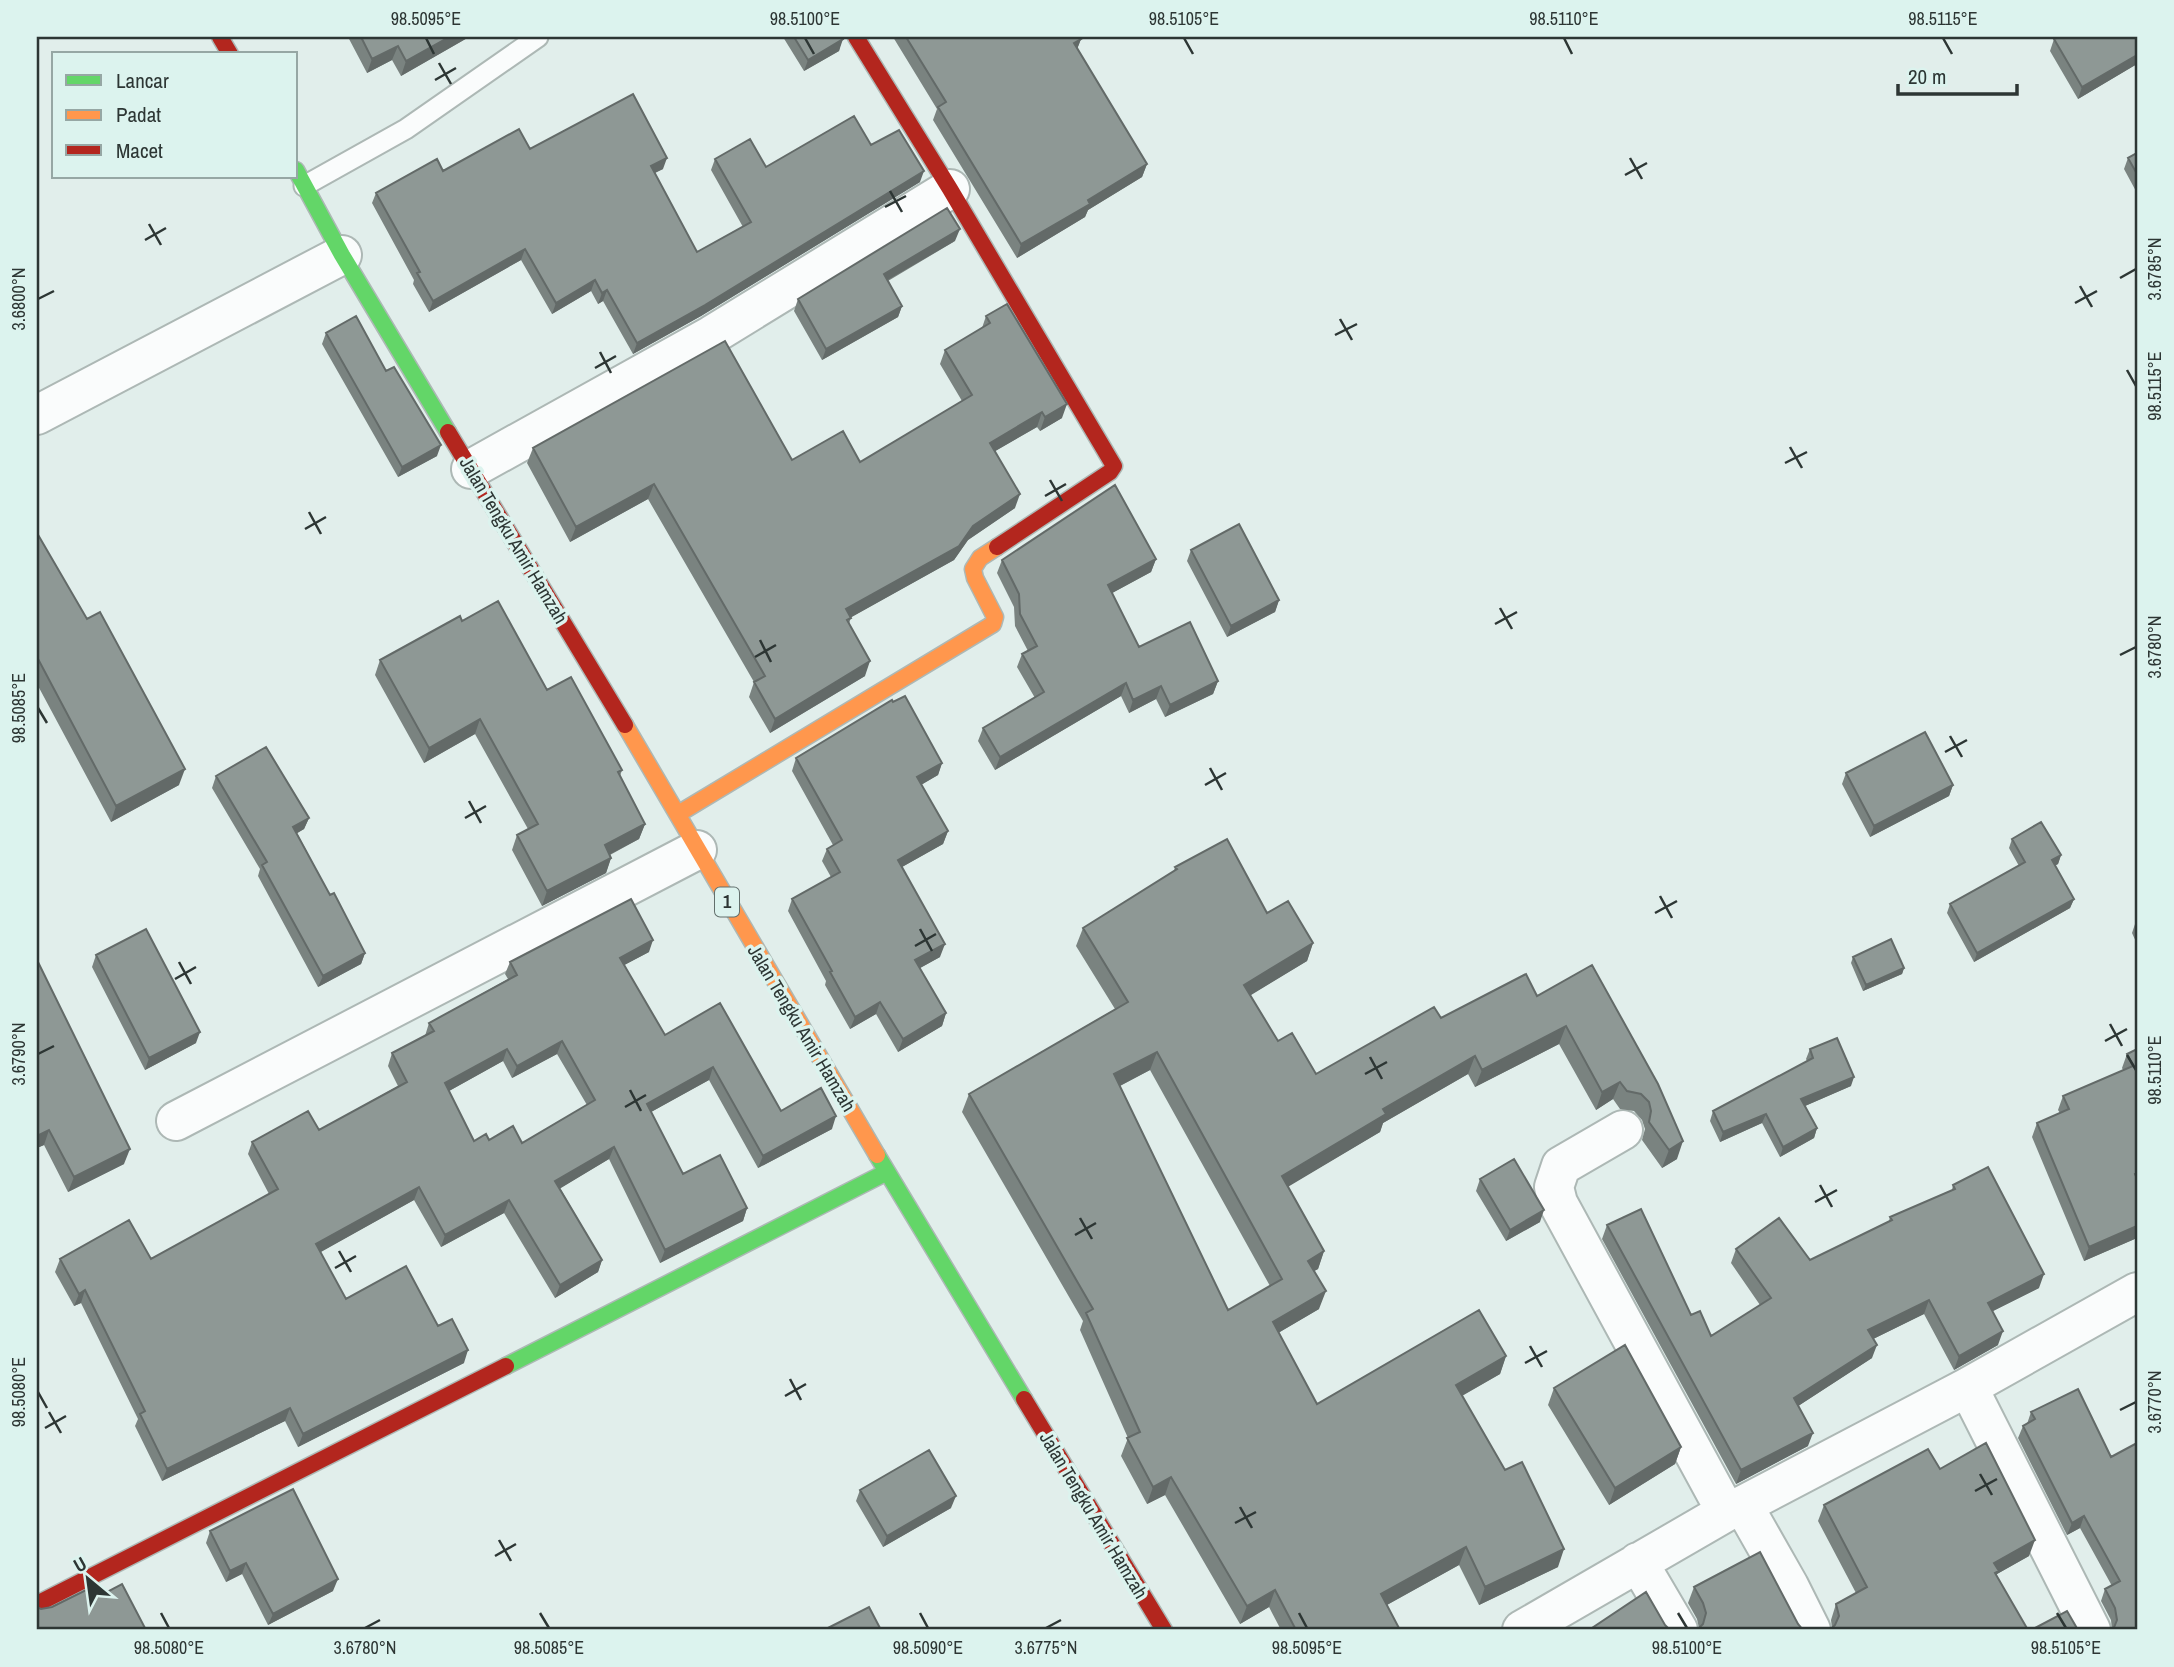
<svg xmlns="http://www.w3.org/2000/svg" width="2174" height="1667" font-family="'Archivo Narrow',sans-serif">
<style>
.lines{fill:none;stroke-linecap:round;stroke-linejoin:round}
.lane-casing{stroke:#adb8b5;stroke-width:23}
.street-casing{stroke:#adb8b5;stroke-width:42}
.fast-casing{stroke:#adb8b5;stroke-width:19}
.slow-casing{stroke:#adb8b5;stroke-width:19}
.jam-casing{stroke:#adb8b5;stroke-width:19}
.lane{stroke:#fafcfc;stroke-width:19}
.street{stroke:#fafcfc;stroke-width:38}
.fast{stroke:#63d668;stroke-width:16}
.slow{stroke:#ff974d;stroke-width:16}
.jam{stroke:#b3261e;stroke-width:16}
.wall{fill:#7a8380;fill-rule:evenodd}
.shaded-wall{fill:#636a68}
.building{fill:#8e9895;stroke:#636a68;stroke-width:2;fill-rule:evenodd}
.ticks{fill:none;stroke:#2d3634;stroke-width:2.5}
.labels{text-anchor:middle;stroke-width:7;stroke-linejoin:round;paint-order:stroke}
.shield{fill:#dcf3ee;stroke:#626f6c;stroke-width:2}
.shield-label{font-size:18px;font-weight:bold;fill:#2d3634}
.street-label{font-size:19px;fill:#2d3634;stroke:#dcf3ee}
.neatline{fill:none;stroke:#2d3634;stroke-width:2.5}
.ticks-label{font-size:18px;text-anchor:middle;fill:#2d3634}
</style>
<rect width="100%" height="100%" fill="#e1eeeb"/>
<g class="lines">
<defs>
<path id="lane" d="M304 186 406 129 538 37"/>
<path id="street" d="M37 415 342 255
M471 469 712 335 950 189
M176 1121 697 850
M1623 1130 1561 1166 1554 1187 1558 1203 1726 1512
M1968 1387 2091 1630
M1743 1505 1789 1586 1811 1630
M1638 1562 1678 1630
M1522 1630 1726 1512 1743 1505 1968 1387 2137 1292"/>
<path id="fast" d="M296 170 342 255 448 432
M877 1155 1024 1399
M506 1366 887 1172"/>
<path id="slow" d="M625 725 877 1155
M678 814 993 624 995 617 975 578 973 569 980 558 997 547"/>
<path id="jam" d="M220 37 230 54
M856 37 950 189 1114 466 1110 472 997 547
M448 432 625 725
M1024 1399 1164 1630
M37 1604 506 1366"/>
</defs>
<!-- lane casing -->
<use href="#lane" class="lane-casing"/>
<!-- street casing -->
<use href="#street" class="street-casing"/>
<!-- fast casing -->
<use href="#fast" class="fast-casing"/>
<!-- slow casing -->
<use href="#slow" class="slow-casing"/>
<!-- jam casing -->
<use href="#jam" class="jam-casing"/>
<!-- lane -->
<use href="#lane" class="lane"/>
<!-- street -->
<use href="#street" class="street"/>
<!-- fast -->
<use href="#fast" class="fast"/>
<!-- slow -->
<use href="#slow" class="slow"/>
<!-- jam -->
<use href="#jam" class="jam"/>
</g>
<!-- wall -->
<path class="wall" d="M348 37H469L401 76 392 60 367 73Z
M783 37H842L839 51 804 71Z
M893 37H1079L1081 39 1077 49 1147 164 1142 177 1088 210 1085 217 1017 258 933 120 937 109Z
M2056 37H2137V64L2078 99 2050 51 2054 39 2057 38Z
M871 145 920 182 701 316 633 354 603 301 598 304 591 291 552 314 521 260 429 312 413 284 414 280 372 203 376 193 443 171 530 149 663 169 654 173 697 252 743 227 711 170 715 159 766 167Z
M2137 153V193L2124 169 2128 158Z
M955 241 888 281 902 306 898 317 822 360 794 311 798 299Z
M986 316 1062 418 1040 431 1037 427 995 451 1015 508 968 540 954 560 851 617 849 624 865 676 770 733 749 697 754 682 648 499 570 542 527 463 533 448 792 460 860 462 962 401 940 364 945 350 982 328Z
M326 333 386 371 437 456 398 477 322 344Z
M37 533 179 785 111 822 37 684Z
M1191 550 1279 600 1275 612 1227 637 1187 561Z
M1156 559 1151 572 1112 593 1139 647 1218 681 1213 694 1165 717 1156 699 1129 713 1121 696 995 770 978 741 983 728 1035 698 1017 667 1022 654 1028 651 1015 626 1014 607 997 573 1002 560Z
M462 621 547 690 622 770 620 776 645 824 639 839 610 855 611 858 606 873 542 906 512 850 517 835 528 829 475 734 424 763 375 675 380 660Z
M796 758 942 763 938 775 921 785 948 831 943 844 902 867 940 957 920 968 946 1013 942 1026 898 1052 876 1014 850 1029 825 985 826 981 788 911 792 899 831 877 822 861 827 849 833 845 792 771Z
M1846 773 1953 785 1949 796 1870 837 1842 784Z
M216 776 309 818 304 829 297 833 330 895 365 953 361 964 318 987 258 876 260 869 212 788Z
M2012 839 2061 855 2058 864 2054 866 2074 899 2070 908 1974 962 1947 913 1950 904 2019 866 2009 848Z
M1175 867 1267 913 1313 943 1307 961 1250 995 1278 1041 1316 1074 1441 1018 1537 996 1592 965 1677 1159 1662 1168 1642 1140 1645 1129 1642 1120 1634 1111 1620 1109 1613 1099 1596 1110 1559 1044 1475 1087 1468 1074 1383 1123 1380 1132 1288 1186 1324 1251 1318 1269 1314 1271 1319 1309 1278 1333 1317 1404 1506 1356 1500 1374 1462 1396 1558 1567 1479 1605 1459 1565 1387 1605 1400 1630H1281L1269 1607 1240 1624 1165 1495 1147 1504 1121 1456 1128 1438 1080 1330 1083 1321 962 1112 969 1094 1115 1009 1076 946 1083 928 1174 871ZM1150 1070 1270 1286 1228 1310 1120 1086Z
M2136 921H2137V944L2132 933Z
M649 952 624 965 665 1035 781 1111 832 1129 758 1168 709 1080 651 1112 683 1174 747 1208 743 1221 660 1263 609 1159 560 1188 602 1260 598 1272 555 1298 504 1213 441 1247 414 1200 320 1252 346 1299 438 1326 464 1363 298 1447 285 1421 162 1481 135 1426 138 1419 81 1303 74 1306 55 1272 60 1259H151L269 1194 248 1154 252 1142 319 1130 398 1086 388 1066 392 1053 425 1036 429 1023 508 979 505 974 510 962ZM557 1054 587 1105 522 1143 474 1141 449 1091 503 1061 512 1078Z
M96 955 196 1043 145 1070 92 967Z
M1853 957 1904 968 1902 974 1863 991 1851 963Z
M37 960 124 1164 68 1192 44 1145 37 1148Z
M1810 1049 1851 1086 1805 1106 1817 1128 1814 1138 1780 1157 1762 1123 1720 1142 1710 1121 1713 1111 1807 1061 1806 1059Z
M2137 1049V1238L2084 1261 2032 1137 2037 1123 2060 1113 2058 1110 2063 1096 2123 1070 2122 1068 2127 1054Z
M1480 1179 1540 1222 1506 1241 1476 1191Z
M1953 1185 2039 1288 1993 1311 1998 1345 1954 1370 1924 1314 1873 1339 1872 1358 1798 1406 1808 1446 1736 1484 1602 1239 1607 1225 1711 1336 1760 1305 1731 1263 1736 1249 1810 1260 1889 1221 1890 1217 1952 1190Z
M1554 1388 1681 1447 1675 1464 1609 1505 1548 1405Z
M2031 1412 2111 1457 2137 1630H2112L2111 1620 2101 1601 2105 1589 2112 1586 2080 1528 2067 1535 2018 1438 2023 1426 2027 1424Z
M1940 1469 2029 1556 1997 1574V1576L1832 1628 1831 1620 1836 1604 1856 1593 1818 1521 1824 1505Z
M860 1490 951 1508 883 1547 856 1501Z
M210 1531 333 1591 268 1625 242 1574 226 1582 206 1543Z
M1694 1587 1798 1624 1699 1628 1697 1619 1688 1603Z"/>
<!-- shaded-wall -->
<path class="shaded-wall" d="M449 37H469L401 76 406 61Z
M843 39 839 51 804 71 808 60Z
M1081 39 1076 52 1074 43Z
M398 46 392 60 367 73 372 59Z
M2137 55V64L2078 99 2082 87Z
M667 158 663 169 647 177 651 166Z
M1147 164 1142 177 1088 210 1085 217 1017 258 1021 244 1088 200Z
M924 171 920 182 701 316 633 354 637 343Z
M960 229 955 241 879 285 884 274Z
M525 249 521 260 429 312 433 301Z
M595 280 591 291 552 314 556 303Z
M607 290 603 301 598 304 602 293Z
M902 306 898 317 822 360 826 349Z
M1067 404 1062 418 1040 431 1045 417Z
M1042 412 1037 427 985 457 990 443Z
M441 445 437 456 398 477 402 467Z
M654 484 648 499 570 542 576 527Z
M1020 494 1015 508 968 540 954 560 841 623 846 609Z
M1156 559 1151 572 1103 598 1108 585Z
M1279 600 1275 612 1227 637 1231 626Z
M870 661 865 676 770 733 775 719Z
M1218 681 1213 694 1165 717 1170 705Z
M1126 683 1121 696 995 770 1000 757Z
M1161 686 1156 699 1129 713 1133 700Z
M480 719 475 734 424 763 429 748Z
M942 763 938 775 912 790 917 777Z
M185 769 179 785 111 822 116 806Z
M1953 785 1949 796 1870 837 1874 826Z
M309 818 304 829 289 838 293 827Z
M645 824 639 839 599 860 605 845Z
M948 831 943 844 893 872 898 860Z
M2061 855 2058 864 2048 869 2052 860Z
M611 858 606 873 542 906 547 891Z
M2074 899 2070 908 1974 962 1977 953Z
M653 940 649 952 615 970 620 958Z
M1313 943 1307 961 1238 1003 1244 985Z
M945 944 940 957 911 973 915 960Z
M365 953 361 964 318 987 323 976Z
M1904 968 1902 974 1863 991 1866 985Z
M880 1002 876 1014 850 1029 855 1017Z
M946 1013 942 1026 898 1052 903 1039Z
M1566 1026 1559 1044 1475 1087 1482 1070Z
M200 1032 196 1043 145 1070 149 1058Z
M562 1041 557 1054 512 1078 517 1066Z
M507 1049 503 1061 440 1096 445 1083Z
M1157 1052 1150 1070 1108 1092 1114 1074Z
M1475 1056 1468 1074 1383 1123 1380 1132 1276 1194 1282 1176 1383 1109Z
M713 1067 709 1080 642 1117 647 1104Z
M1854 1077 1851 1086 1798 1109 1801 1099Z
M1620 1082 1613 1099 1596 1110 1602 1092Z
M1766 1114 1762 1123 1720 1142 1723 1132Z
M836 1116 832 1129 758 1168 763 1156Z
M1817 1128 1814 1138 1780 1157 1783 1147Z
M49 1130 44 1145 37 1148V1136Z
M1683 1141 1677 1159 1662 1168 1669 1150Z
M614 1147 609 1159 551 1194 555 1181Z
M130 1149 124 1164 68 1192 74 1177Z
M419 1187 414 1200 312 1257 316 1244Z
M509 1200 504 1213 441 1247 445 1235Z
M747 1208 743 1221 660 1263 665 1250Z
M1544 1210 1540 1222 1506 1241 1510 1230Z
M2137 1226V1238L2084 1261 2089 1247Z
M1324 1251 1318 1269 1301 1278 1308 1261Z
M602 1260 598 1272 555 1298 560 1285Z
M2044 1274 2039 1288 1983 1316 1988 1303Z
M85 1290 81 1303 74 1306 79 1294Z
M1326 1291 1319 1309 1266 1340 1273 1322Z
M1929 1300 1924 1314 1863 1344 1868 1330Z
M2003 1331 1998 1345 1954 1370 1959 1356Z
M1877 1345 1872 1358 1789 1412 1794 1398Z
M468 1350 464 1363 298 1447 303 1434Z
M1506 1356 1500 1374 1449 1403 1456 1385Z
M290 1408 285 1421 162 1481 167 1469Z
M1813 1433 1808 1446 1736 1484 1741 1470Z
M1681 1447 1675 1464 1609 1505 1615 1488Z
M1171 1477 1165 1495 1147 1504 1153 1487Z
M956 1496 951 1508 883 1547 887 1536Z
M2084 1516 2080 1528 2067 1535 2072 1523Z
M2035 1540 2029 1556 1997 1574 1993 1587 1994 1563Z
M1466 1547 1459 1565 1374 1612 1381 1594Z
M1564 1549 1558 1567 1479 1605 1485 1587Z
M246 1563 242 1574 226 1582 230 1571Z
M338 1579 333 1591 268 1625 273 1614Z
M1275 1590 1269 1607 1240 1624 1247 1606Z"/>
<!-- building -->
<path class="building" d="M361 37H449L406 61 398 46 372 59Z
M794 37H842L843 39 808 60Z
M906 37H1079L1081 39 1074 43 1147 164 1088 200 1090 204 1021 244 938 107 946 102Z
M2059 37H2137V55L2082 87 2054 39Z
M633 94 667 158 651 166 697 252 751 222 715 159 750 139 766 167 854 116 871 145 899 130 924 171 705 305 637 343 607 290 602 293 595 280 556 303 525 249 433 301 417 273 420 272 376 193 437 159 443 171 519 129 530 149Z
M2137 153V174L2128 158Z
M947 208 960 229 884 274 902 306 826 349 798 299Z
M1007 304 1067 404 1045 417 1042 412 990 443 1020 494 973 526 959 546 846 609 851 618 847 620 870 661 775 719 754 682 765 676 654 484 576 527 533 448 725 341 792 460 843 431 860 462 972 395 945 350 990 323 986 316Z
M356 316 386 371 394 367 441 445 402 467 326 333Z
M1115 485 1156 559 1108 585 1139 647 1190 622 1218 681 1170 705 1161 686 1133 700 1126 683 1000 757 983 728 1044 692 1022 654 1037 646 1020 614 1019 594 1002 560Z
M1239 524 1279 600 1231 626 1191 550Z
M37 533 87 619 100 612 185 769 116 806 37 657Z
M498 601 547 690 571 677 622 770 618 772 645 824 605 845 611 858 547 891 517 835 538 824 480 719 429 748 380 660 460 616 462 621Z
M905 696 942 763 917 777 948 831 898 860 945 944 915 960 946 1013 903 1039 880 1002 855 1017 830 972 832 971 792 899 840 872 827 849 842 840 796 758 892 700 893 702Z
M1925 732 1953 785 1874 826 1846 773Z
M266 747 309 818 293 827 330 895 334 893 365 953 323 976 262 865 267 862 216 776Z
M2041 822 2061 855 2052 860 2074 899 1977 953 1950 904 2025 862 2012 839Z
M1227 839 1267 913 1288 901 1313 943 1244 985 1278 1041 1292 1033 1316 1074 1434 1007 1441 1018 1526 974 1537 996 1592 965 1658 1084 1683 1141 1669 1150 1649 1122 1651 1111 1649 1102 1641 1094 1627 1091 1620 1082 1602 1092 1566 1026 1482 1070 1475 1056 1383 1109 1386 1114 1282 1176 1324 1251 1308 1261 1326 1291 1273 1322 1317 1404 1479 1310 1506 1356 1456 1385 1505 1470 1522 1462 1564 1549 1485 1587 1466 1547 1381 1594 1400 1630H1296L1275 1590 1247 1606 1171 1477 1153 1487 1127 1438 1140 1432 1086 1313 1093 1309 969 1094 1128 1002 1083 928 1177 869 1175 867ZM1157 1052 1282 1279 1228 1310 1114 1074Z
M631 899 653 940 620 958 665 1035 720 1003 781 1111 821 1088 836 1116 763 1156 713 1067 647 1104 683 1174 720 1155 747 1208 665 1250 614 1147 555 1181 602 1260 560 1285 509 1200 445 1235 419 1187 316 1244 346 1299 406 1266 438 1326 452 1319 468 1350 303 1434 290 1408 167 1469 140 1414 145 1411 85 1290 79 1294 60 1259 129 1220 151 1259 278 1189 252 1142 308 1111 319 1130 407 1082 392 1053 434 1031 429 1023 517 975 510 962ZM562 1041 595 1100 522 1143 513 1126 489 1140 486 1134 474 1141 445 1083 507 1049 517 1066Z
M146 929 200 1032 149 1058 96 955Z
M1891 939 1904 968 1866 985 1853 957Z
M37 960 130 1149 74 1177 49 1130 37 1136Z
M1837 1038 1854 1077 1801 1099 1817 1128 1783 1147 1766 1114 1723 1132 1713 1111 1813 1058 1810 1049Z
M2137 1049V1173L2135 1174 2137 1179V1226L2089 1247 2037 1123 2069 1109 2063 1096 2133 1066 2127 1054Z
M1514 1159 1544 1210 1510 1230 1480 1179Z
M1988 1167 2044 1274 1988 1303 2003 1331 1959 1356 1929 1300 1868 1330 1877 1345 1794 1398 1813 1433 1741 1470 1607 1225 1641 1209 1691 1315 1700 1311 1711 1336 1771 1298 1736 1249 1779 1218 1810 1260 1892 1220 1890 1217 1955 1189 1953 1185Z
M1625 1345 1681 1447 1615 1488 1554 1388Z
M2078 1389 2111 1457 2137 1443V1630H2113L2117 1620 2115 1608 2105 1589 2120 1581 2084 1516 2072 1523 2023 1426 2035 1419 2031 1412Z
M1986 1443 2035 1540 1994 1563 1999 1571 1995 1573 2028 1630H1830L1835 1625 1839 1616 1836 1604 1867 1587 1824 1505 1928 1449 1940 1469Z
M929 1450 956 1496 887 1536 860 1490Z
M293 1489 338 1579 273 1614 246 1563 230 1571 210 1531Z
M1760 1552 1798 1624 1803 1630H1697L1703 1624 1706 1613 1703 1603 1694 1587Z
M122 1584 146 1630H37V1607L41 1609 52 1607 88 1589 94 1599Z
M1646 1592 1665 1625 1670 1630H1589Z
M869 1607 881 1630H824Z
M2067 1611 2078 1630H2036L2035 1628Z"/>
<!-- ticks -->
<path class="ticks" d="M426 38 434 54M805 38 814 54M1184 38 1193 54M1564 38 1572 54M1943 38 1952 54M439 63 451 84M435 80 456 68M1630 158 1642 179M1625 175 1647 163M890 191 902 212M885 207 906 196M149 224 161 245M145 240 166 228M2120 278 2136 269M2080 286 2092 307M38 299 54 291M2075 303 2097 291M1340 319 1352 340M1335 335 1357 324M600 352 611 373M595 368 616 356M2127 370 2136 386M1790 447 1802 468M1785 463 1807 452M1050 480 1062 501M1045 496 1066 484M309 512 321 534M305 529 326 517M1500 608 1512 629M1495 624 1517 612M760 640 771 662M2120 655 2136 647M755 657 776 645M38 708 47 723M1950 736 1962 757M1945 752 1967 740M1210 768 1222 790M1205 785 1226 773M469 801 481 823M465 818 486 806M1660 896 1672 918M1655 913 1677 901M920 929 932 951M915 946 936 934M179 962 191 984M175 979 196 967M2110 1024 2122 1046M2105 1041 2127 1029M38 1054 54 1046M2127 1055 2136 1070M1370 1057 1382 1079M1365 1074 1387 1062M630 1090 641 1111M625 1107 646 1095M1820 1185 1832 1207M1815 1202 1837 1190M1080 1218 1092 1239M1075 1235 1096 1223M339 1251 351 1272M335 1268 356 1256M1530 1346 1542 1367M1525 1363 1547 1351M790 1379 801 1400M38 1392 47 1408M785 1396 806 1384M2120 1410 2136 1402M49 1412 61 1433M45 1428 66 1416M1980 1474 1992 1495M1975 1491 1997 1479M1240 1507 1252 1528M1235 1523 1256 1512M499 1540 511 1561M495 1556 516 1544M161 1613 169 1628M540 1613 549 1628M920 1613 928 1628M1299 1613 1307 1628M1678 1613 1687 1628M2057 1613 2066 1628M365 1628 380 1620M1046 1628 1061 1620"/>
<g class="labels">
<!-- shield labels -->
<rect class="shield" x="715" y="887.5" width="24" height="29" rx="5"/>
<g class="shield-label">
<text x="727" y="908">1</text>
</g>
<!-- street labels -->
<g class="street-label">
<text transform="translate(514 540) rotate(59)" y="7">Jalan Tengku Amir Hamzah</text>
<text transform="translate(802 1028) rotate(59)" y="7">Jalan Tengku Amir Hamzah</text>
<text transform="translate(1094 1515) rotate(59)" y="7">Jalan Tengku Amir Hamzah</text>
</g>
</g>
<!-- border -->
<rect width="2174" height="1667" fill="none" stroke="#dcf3ee" stroke-width="77"/>
<!-- legend -->
<rect x="52" y="52" width="245" height="126" fill="#dcf3ee" stroke="#96a7a4" stroke-width="2"/>
<rect x="66" y="75" width="35" height="10" fill="#63d668" stroke="#96a7a4" stroke-width="2"/>
<text x="116" y="88" font-size="21" fill="#2d3634">Lancar</text>
<rect x="66" y="110" width="35" height="10" fill="#ff974d" stroke="#96a7a4" stroke-width="2"/>
<text x="116" y="122" font-size="21" fill="#2d3634">Padat</text>
<rect x="66" y="145" width="35" height="10" fill="#b3261e" stroke="#96a7a4" stroke-width="2"/>
<text x="116" y="158" font-size="21" fill="#2d3634">Macet</text>
<!-- north arrow -->
<g transform="translate(88 1579) rotate(331)" stroke="#dcf3ee" stroke-width="5" paint-order="stroke">
<path d="M0-5L12 26L0 18L-12 26Z" fill="#2d3634"/>
<text y="-10" font-size="19" font-weight="bold" text-anchor="middle" fill="#2d3634">U</text>
</g>
<!-- scale -->
<path d="M1898 84v10h119v-10" fill="none" stroke="#2d3634" stroke-width="3.5"/>
<text x="1908" y="84" font-size="21" fill="#2d3634" stroke="#dcf3ee" stroke-width="5" paint-order="stroke">20 m</text>
<rect x="38" y="38" width="2098" height="1590" class="neatline"/>
<g class="ticks-label">
<text x="426" y="25">98.5095°E</text>
<text x="805" y="25">98.5100°E</text>
<text x="1184" y="25">98.5105°E</text>
<text x="1564" y="25">98.5110°E</text>
<text x="1943" y="25">98.5115°E</text>
<text transform="translate(2155 269) rotate(-90)" y="6">3.6785°N</text>
<text transform="translate(19 299) rotate(-90)" y="6">3.6800°N</text>
<text transform="translate(2155 386) rotate(-90)" y="6">98.5115°E</text>
<text transform="translate(2155 647) rotate(-90)" y="6">3.6780°N</text>
<text transform="translate(19 708) rotate(-90)" y="6">98.5085°E</text>
<text transform="translate(19 1054) rotate(-90)" y="6">3.6790°N</text>
<text transform="translate(2155 1070) rotate(-90)" y="6">98.5110°E</text>
<text transform="translate(19 1392) rotate(-90)" y="6">98.5080°E</text>
<text transform="translate(2155 1402) rotate(-90)" y="6">3.6770°N</text>
<text x="169" y="1654">98.5080°E</text>
<text x="365" y="1654">3.6780°N</text>
<text x="549" y="1654">98.5085°E</text>
<text x="928" y="1654">98.5090°E</text>
<text x="1046" y="1654">3.6775°N</text>
<text x="1307" y="1654">98.5095°E</text>
<text x="1687" y="1654">98.5100°E</text>
<text x="2066" y="1654">98.5105°E</text>
</g>
</svg>
